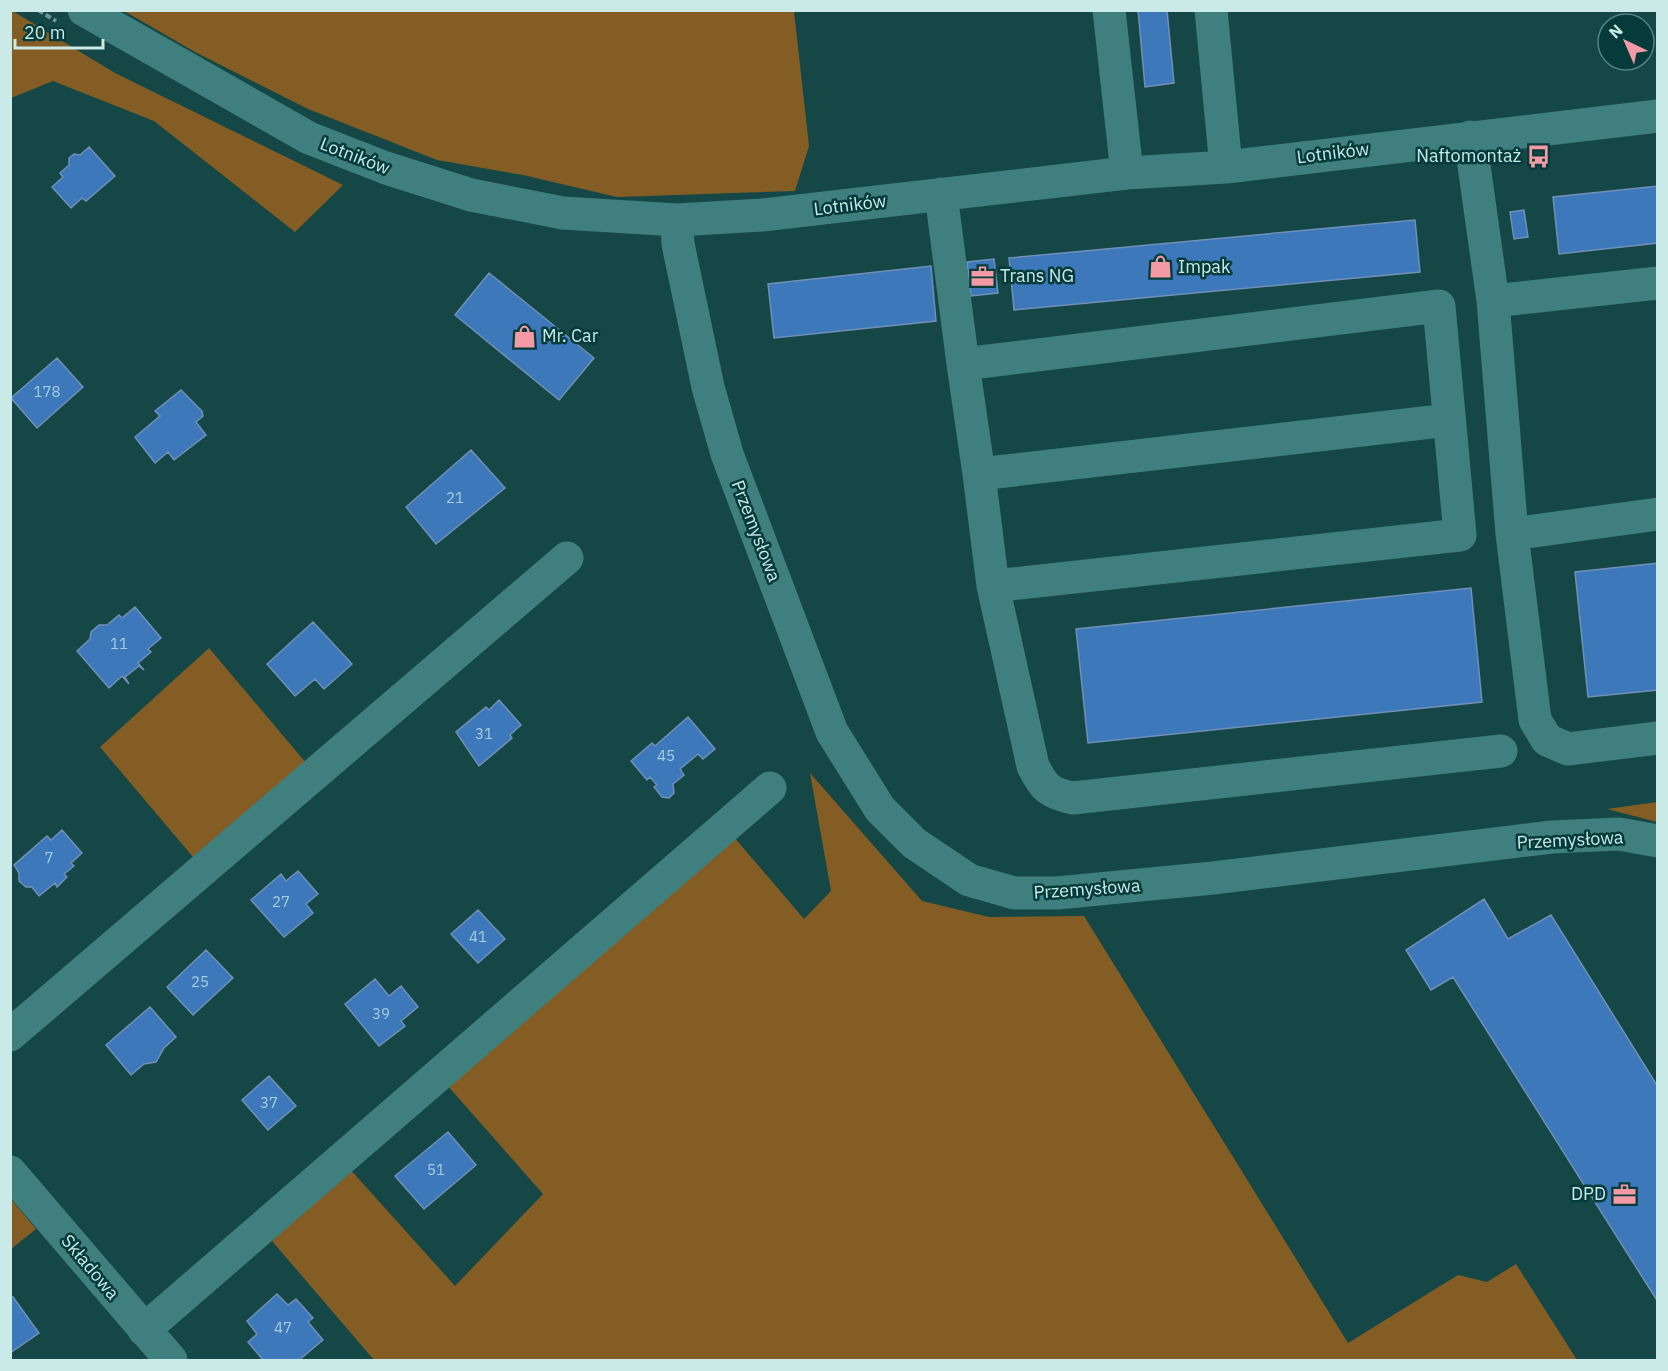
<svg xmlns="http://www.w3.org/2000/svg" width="1668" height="1371" font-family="'IBM Plex Sans',sans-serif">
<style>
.green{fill:#845d25}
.building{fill:#3c78ba;stroke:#7190b5;stroke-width:1.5}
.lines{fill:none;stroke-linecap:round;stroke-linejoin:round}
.path{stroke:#6e9796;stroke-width:4;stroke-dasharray:6 3;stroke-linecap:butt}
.minor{stroke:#3f7f7d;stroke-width:33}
.labels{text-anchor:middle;stroke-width:5;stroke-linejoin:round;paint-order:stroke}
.number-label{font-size:15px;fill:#a6cedc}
.street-label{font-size:18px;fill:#caeae8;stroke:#053c3b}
.poi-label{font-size:18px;fill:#caeae8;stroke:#053c3b;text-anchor:start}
</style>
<rect width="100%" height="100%" fill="#144746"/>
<!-- green -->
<path class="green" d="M11 10 115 73 343 185 295 232 154 121 53 81 11 98Z
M124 11H794L809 146 795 191 617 197 523 175 437 160 308 109 195 52Z
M209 648 307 764 193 857 100 747Z
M810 773 922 901 989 917 1084 916 1348 1343 1458 1275 1487 1282 1516 1264 1577 1360H374L272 1241 349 1168 455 1286 543 1194 447 1085 734 837 804 919 831 891Z
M1657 802V822L1607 809Z
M11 1199 36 1229 11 1249H10Z"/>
<!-- building -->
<path class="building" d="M1138 10H1167L1174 83 1145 87Z
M89 147 115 176 86 201 82 198 71 208 52 187 63 177 60 173 69 165V158L74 154 80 155Z
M1658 186V243L1559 254 1553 197Z
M1524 210 1528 237 1514 239 1510 212Z
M1415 220 1420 272 1014 310 1009 258Z
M994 259 998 293 971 296 967 262Z
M931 266 936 321 774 338 768 284Z
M489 273 594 358 559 400 455 315Z
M57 358 83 387 37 428 11 398Z
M181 390 202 411 203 416 196 422 206 435 174 460 168 452 155 463 135 437 160 416 155 411Z
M471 450 505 488 436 544 406 507Z
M1658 563V690L1588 697 1575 572Z
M1471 588 1482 702 1088 743 1076 629Z
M135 607 161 638 148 649 151 652 138 663 144 670 139 666 125 677 129 684 122 676 109 688 77 651 90 639 91 632 99 625H107L119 615 122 618Z
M313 622 352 664 324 689 315 679 295 696 267 664Z
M499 700 521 725 510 735 512 738 479 766 456 732 486 707 489 710Z
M688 717 715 749 703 759 698 754 680 769 684 775 673 784 674 793 669 798 662 797 654 787 657 785 650 777 647 780 631 761 652 743 655 746Z
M62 830 82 853 71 863 74 866 64 874 67 877 57 887 55 883 39 896 32 887H26L19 881V873L14 865 47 836 51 840Z
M298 871 318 894 306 904 313 913 284 937 251 900 281 874 286 881Z
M1484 899 1508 939 1551 915 1658 1087V1302L1453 977 1431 990 1406 950Z
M478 910 505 939 478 963 451 934Z
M206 950 233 978 193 1015 167 987Z
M375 979 389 996 401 986 418 1007 401 1021 405 1026 379 1046 345 1004Z
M150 1007 176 1037 164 1048 156 1062 144 1064 131 1075 106 1045Z
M269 1076 296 1106 268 1130 242 1100Z
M448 1132 476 1165 424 1209 395 1176Z
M277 1294 288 1305 296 1299 313 1318 308 1322 323 1340 299 1360H263L248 1342 257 1334 247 1321Z
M13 1297 39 1333 10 1353V1298Z"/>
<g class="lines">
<!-- path -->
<path class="path" d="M38 10 56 21"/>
<!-- minor -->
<path class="minor" d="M84 10 309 138 386 168 471 195 563 213 677 220 762 215 1127 173 1226 167 1658 116
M1109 10 1127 173
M1211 10 1226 167
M1470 137 1493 301 1512 534 1535 720 1547 740 1568 749 1658 738
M941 194 963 364 1439 306 1460 535 993 586 979 474 1449 420
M677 220 678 244 708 387 727 454 832 732 880 809 914 843 969 880 1014 893H1057L1213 878 1552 837 1619 834 1658 841
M1493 301 1658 283
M963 364 979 474
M1512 534 1658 514
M993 586 1033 766C1044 788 1049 793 1073 798L1501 751
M10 1035 567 558
M10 1172 171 1360
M144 1330 770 788"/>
</g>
<!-- icons -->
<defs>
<symbol id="bus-bare" viewBox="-9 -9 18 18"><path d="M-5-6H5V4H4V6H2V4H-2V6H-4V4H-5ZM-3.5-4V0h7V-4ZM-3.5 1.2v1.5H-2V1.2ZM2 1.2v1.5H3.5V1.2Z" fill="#f49aa4" stroke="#053c3b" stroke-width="2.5" paint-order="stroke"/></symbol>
<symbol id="shop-bare" viewBox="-9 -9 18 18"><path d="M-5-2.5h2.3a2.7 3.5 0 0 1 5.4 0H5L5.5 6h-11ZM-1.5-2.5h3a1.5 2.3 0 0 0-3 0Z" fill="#f49aa4" stroke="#053c3b" stroke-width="2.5" paint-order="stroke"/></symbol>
<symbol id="office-bare" viewBox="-9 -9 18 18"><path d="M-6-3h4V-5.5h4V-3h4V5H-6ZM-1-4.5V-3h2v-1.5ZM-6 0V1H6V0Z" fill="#f49aa4" stroke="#053c3b" stroke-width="2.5" paint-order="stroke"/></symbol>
</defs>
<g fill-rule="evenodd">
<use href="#bus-bare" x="1522" y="140" width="33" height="33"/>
<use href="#shop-bare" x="1144" y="250" width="33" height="33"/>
<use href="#office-bare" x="966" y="260" width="33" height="33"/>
<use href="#shop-bare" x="508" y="320" width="33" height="33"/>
<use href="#office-bare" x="1608" y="1178" width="33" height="33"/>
</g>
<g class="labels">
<!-- number labels -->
<g class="number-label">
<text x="47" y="397">178</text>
<text x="455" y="503">21</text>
<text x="119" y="649">11</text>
<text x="484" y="739">31</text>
<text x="666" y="761">45</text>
<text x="49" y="863">7</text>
<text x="281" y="907">27</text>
<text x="478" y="942">41</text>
<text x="200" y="987">25</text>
<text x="381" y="1019">39</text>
<text x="269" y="1108">37</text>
<text x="436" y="1175">51</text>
<text x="283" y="1333">47</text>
</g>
<!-- street labels -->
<g class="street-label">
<text transform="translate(1333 153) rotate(-7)" y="6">Lotników</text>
<text transform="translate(355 156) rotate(21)" y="6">Lotników</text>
<text transform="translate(850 205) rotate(-7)" y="6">Lotników</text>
<text transform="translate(756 531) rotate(69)" y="6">Przemysłowa</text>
<text transform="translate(1570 840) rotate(-3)" y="6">Przemysłowa</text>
<text transform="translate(1087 889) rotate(-4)" y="6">Przemysłowa</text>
<text transform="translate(90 1267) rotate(50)" y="6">Składowa</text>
</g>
<!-- poi labels -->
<g class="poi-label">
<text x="1521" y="162" text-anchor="end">Naftomontaż</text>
<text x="1178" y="273">Impak</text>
<text x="1000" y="282">Trans NG</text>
<text x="542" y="342">Mr. Car</text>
<text x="1606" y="1200" text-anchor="end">DPD</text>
</g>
</g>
<!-- border -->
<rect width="1668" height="1371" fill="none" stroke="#caeae8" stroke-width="24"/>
<!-- north arrow -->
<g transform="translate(1626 42) rotate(316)"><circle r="28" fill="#053c3b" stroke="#548280" stroke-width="1.5"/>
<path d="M0-4.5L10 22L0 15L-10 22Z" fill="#f49aa4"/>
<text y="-9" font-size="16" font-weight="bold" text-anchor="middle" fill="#caeae8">N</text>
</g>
<!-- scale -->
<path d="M15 39v9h88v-9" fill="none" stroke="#caeae8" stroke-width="3"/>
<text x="24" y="39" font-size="18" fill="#caeae8" stroke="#053c3b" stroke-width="4.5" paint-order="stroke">20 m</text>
</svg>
